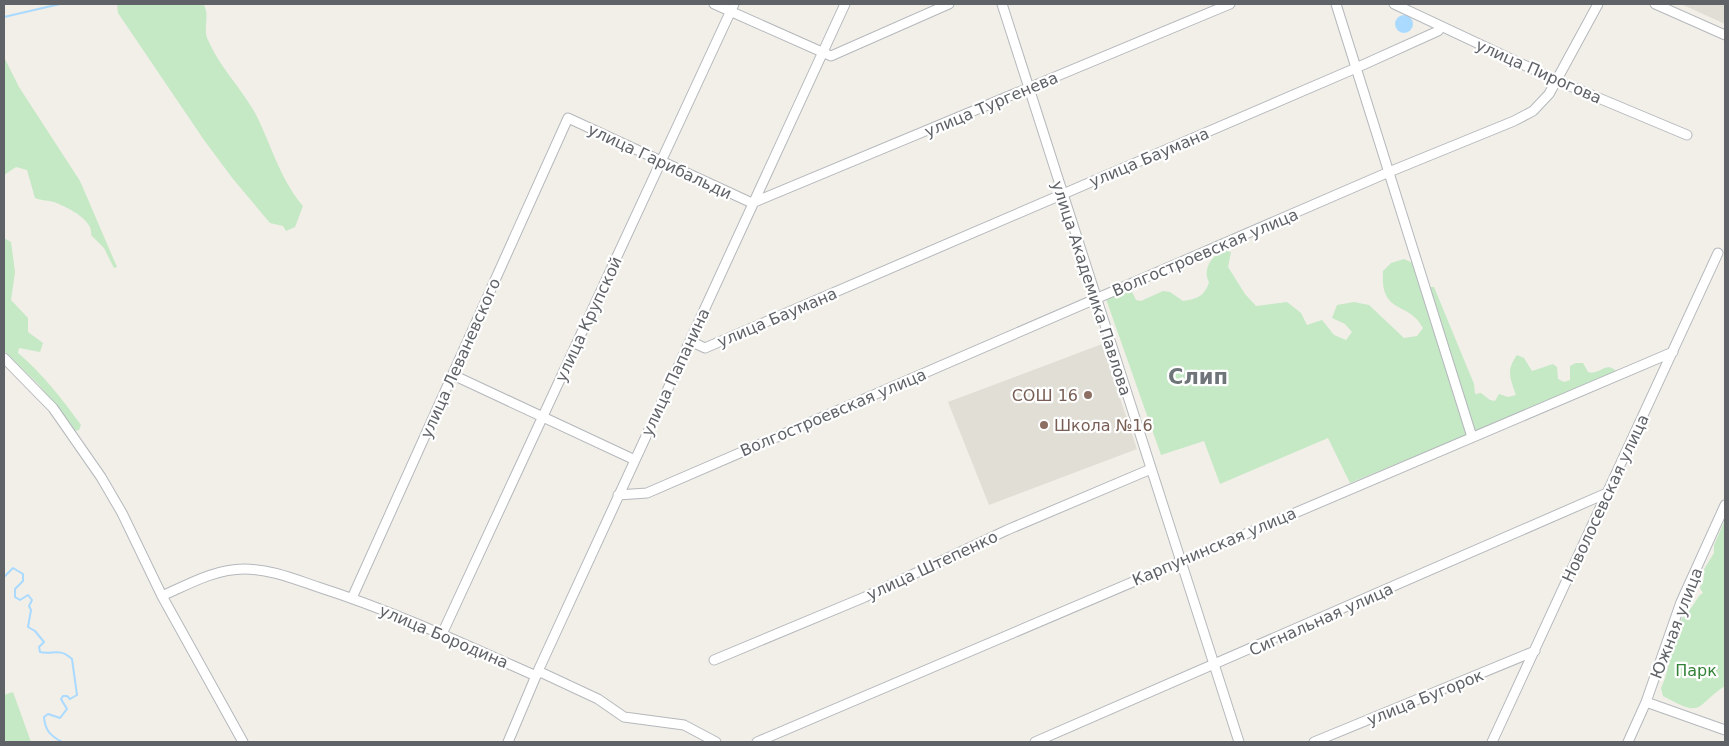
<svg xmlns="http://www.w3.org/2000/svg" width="1729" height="746" font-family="'DejaVu Sans',sans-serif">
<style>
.education{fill:#e1ded6}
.green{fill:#c5e8c5}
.water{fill:#aadaff}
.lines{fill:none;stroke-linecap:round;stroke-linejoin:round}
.stream{stroke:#aadaff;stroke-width:2}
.minor-casing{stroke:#b5b8bc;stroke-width:11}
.minor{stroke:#fff;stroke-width:9}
.education-dot{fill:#8d6e63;stroke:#fff;stroke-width:2}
.labels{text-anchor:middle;stroke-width:4.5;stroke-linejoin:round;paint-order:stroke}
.street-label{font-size:16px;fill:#5f6368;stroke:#fff}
.education-label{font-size:16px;fill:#785e54;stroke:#fff;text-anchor:end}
.park-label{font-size:16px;fill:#348238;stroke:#fff}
.district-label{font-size:21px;font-weight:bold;fill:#70757a;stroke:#fff}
</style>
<rect width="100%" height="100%" fill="#f1efe8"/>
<!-- education -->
<path class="education" d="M1681 4H1725V24Z
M1102 344 1137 449 989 505 948 402Z"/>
<!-- green -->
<path class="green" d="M117 4H203C211 15 202 28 208 40 219 66 240 87 254 111 271 143 279 178 303 206L295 227 286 231 283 226 270 223 233 179 204 140 118 13Z
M4 57 19 87 80 181 117 267 114 268 104 248 91 235C94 220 67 207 54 202 48 200 42 201 35 198L27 170 16 167 4 175Z
M4 238 11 242 15 272 11 300 28 318V332L43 343 40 352 19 348 18 353C43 374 62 399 81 425L79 430 75 431 39 385 4 351Z
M1224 250 1231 252 1228 267 1245 294 1256 306 1287 302 1301 313 1307 325 1322 320 1334 335 1346 340 1352 332 1345 324 1332 318 1337 305 1354 302 1369 305 1404 338 1417 336 1423 328C1409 300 1380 316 1383 271L1391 263 1404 259 1415 264 1424 287H1434L1474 384 1475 394 1481 393 1490 400 1495 401 1499 394 1508 397 1516 395C1510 378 1506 370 1517 355L1524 358 1532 371 1553 364 1557 367 1558 379 1564 382 1570 380V366L1576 363H1583L1588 372C1601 376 1605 359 1618 373L1350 483 1328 438 1220 484 1204 441 1161 455 1106 299 1126 290 1132 292 1136 300 1141 301 1163 291 1170 292 1183 301C1197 299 1205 296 1209 282 1202 270 1212 255 1224 250Z
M1725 520V686C1694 706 1705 719 1663 696L1661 688C1674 662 1668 627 1691 608 1696 603 1696 597 1703 593L1700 588 1704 578 1703 571 1714 553V545Z
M13 692 31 742H4V695Z"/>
<!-- water -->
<path class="water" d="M1395 24a9 9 0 1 1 18 0a9 9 0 1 1-18 0Z"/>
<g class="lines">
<!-- stream -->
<path class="stream" d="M4 17 60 4
M4 577 13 568 23 574V581L15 589V597L20 600 28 595 32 600 29 606 31 610 28 627 35 631 44 642 39 647 40 652C53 655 59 647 72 659L77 695 70 699 67 696H63L61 699 67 709 60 718 48 714 44 717C45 731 51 736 62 742"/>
<defs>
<path id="minor" d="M714 4 831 56 949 4
M1002 4 1239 742
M1336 4 1472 437
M1394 4 1558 81 1687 135
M1655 4 1725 35
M690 341 705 348 1356 68 1438 31 1441 27
M4 358 53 408 101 477 122 513 162 596 243 742
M453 375 635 460
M618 495 647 493 1389 172 1514 121 1533 111 1549 94 1598 4
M162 596C189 584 215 569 244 569 270 569 294 579 318 587 393 611 464 644 536 676
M352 598 568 118 752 203 1230 4
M442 634 734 4
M714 660 865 597 1007 530 1151 469
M538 671 598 699 624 717 684 725 716 742
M1646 702 1725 730
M508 742 538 671 845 4
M757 742 1673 352
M1035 742 1607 493
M1314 742 1535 651
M1492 742 1718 253
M1628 742 1646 702 1681 602 1725 505"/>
</defs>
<!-- minor casing -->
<use href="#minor" class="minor-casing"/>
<!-- minor -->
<use href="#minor" class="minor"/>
</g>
<!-- markers -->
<g class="education-dot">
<circle cx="1088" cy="395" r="5"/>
<circle cx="1044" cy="425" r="5"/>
</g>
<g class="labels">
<!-- street labels -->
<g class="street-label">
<text transform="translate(1539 71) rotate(24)" y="6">улица Пирогова</text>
<text transform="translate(991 104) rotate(-23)" y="6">улица Тургенева</text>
<text transform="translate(1149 157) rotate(-23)" y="6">улица Баумана</text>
<text transform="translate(660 161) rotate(25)" y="6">улица Гарибальди</text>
<text transform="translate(1205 252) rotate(-23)" y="6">Волгостроевская улица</text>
<text transform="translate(1092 288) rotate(72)" y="6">улица Академика Павлова</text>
<text transform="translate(777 317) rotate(-23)" y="6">улица Баумана</text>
<text transform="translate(588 319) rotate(-65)" y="6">улица Крупской</text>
<text transform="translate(460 358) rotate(-66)" y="6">улица Леваневского</text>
<text transform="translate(675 372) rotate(-65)" y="6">улица Папанина</text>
<text transform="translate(833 412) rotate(-23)" y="6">Волгостроевская улица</text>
<text transform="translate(1605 498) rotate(-65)" y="6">Новолосевская улица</text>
<text transform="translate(1214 546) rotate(-23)" y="6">Карпунинская улица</text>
<text transform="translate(932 565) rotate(-25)" y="6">улица Штепенко</text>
<text transform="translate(1321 619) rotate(-24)" y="6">Сигнальная улица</text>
<text transform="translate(1676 623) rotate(-69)" y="6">Южная улица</text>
<text transform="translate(444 636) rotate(23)" y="6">улица Бородина</text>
<text transform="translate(1425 697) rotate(-22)" y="6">улица Бугорок</text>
</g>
<!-- education labels -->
<g class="education-label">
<text x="1078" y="401">СОШ 16</text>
<text x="1054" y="431" text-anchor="start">Школа №16</text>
</g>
<!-- park labels -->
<g class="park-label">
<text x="1696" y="676">Парк</text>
</g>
<!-- district labels -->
<g class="district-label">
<text x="1198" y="384">Слип</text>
</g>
</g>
<!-- border -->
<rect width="1729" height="746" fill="none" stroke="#5f6368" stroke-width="10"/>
</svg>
